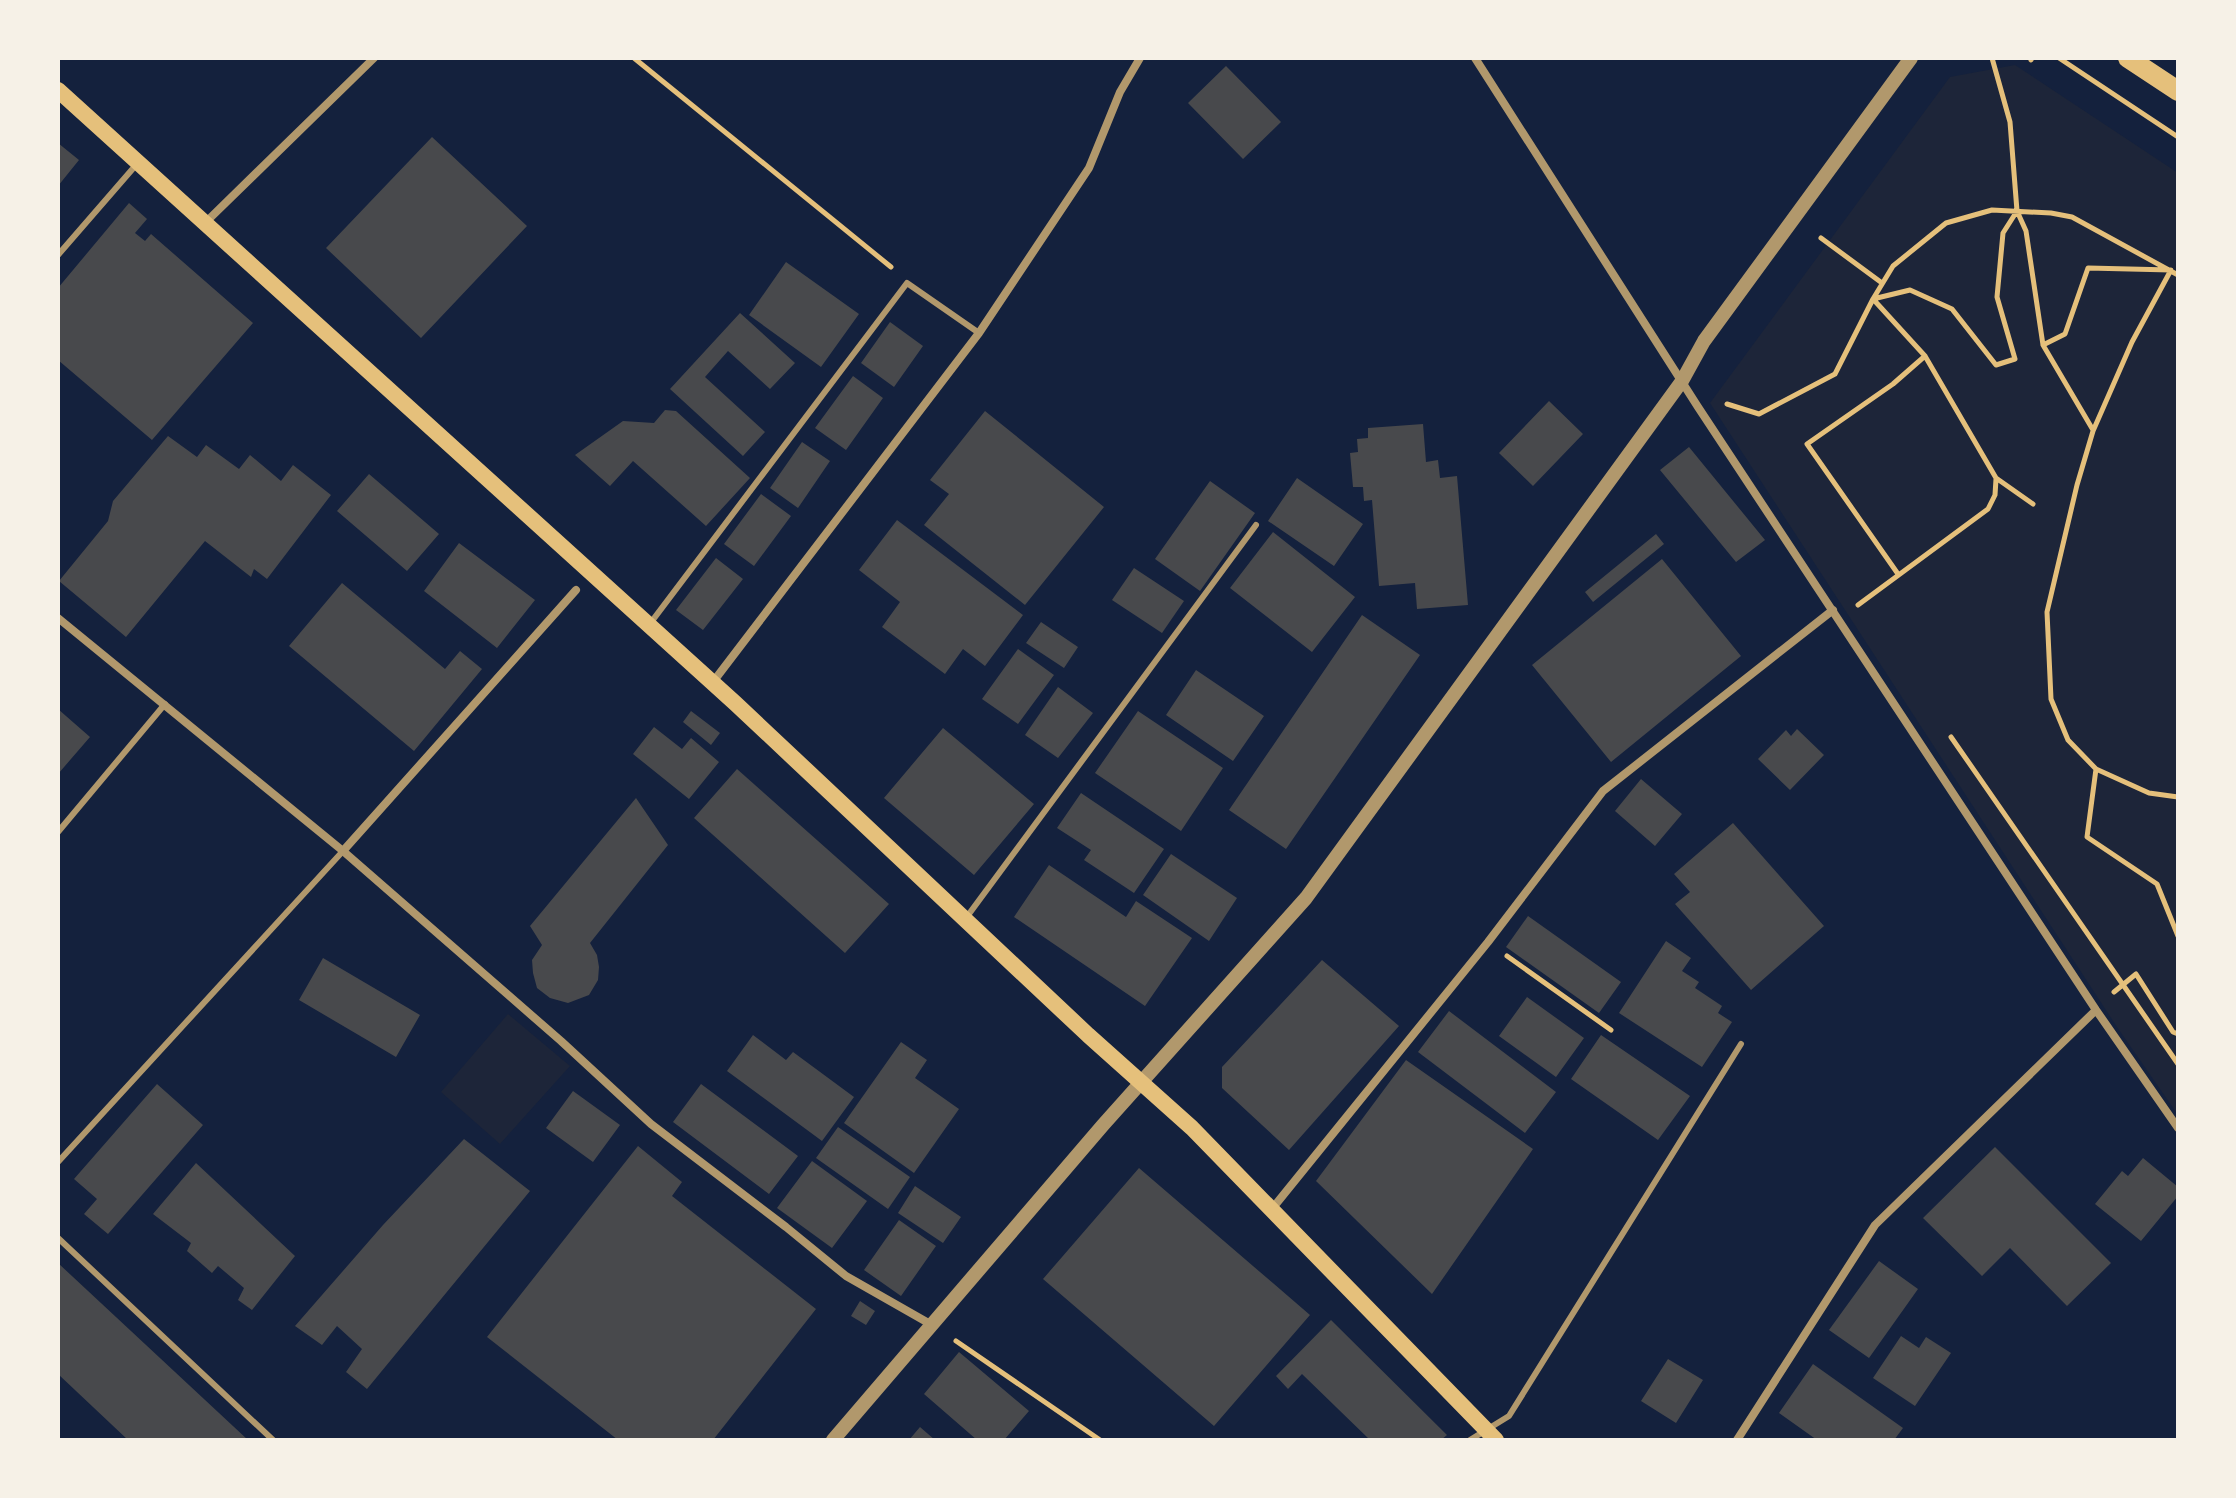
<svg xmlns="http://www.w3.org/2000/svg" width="2236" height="1498" font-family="'Zilla Slab',serif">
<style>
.green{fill:#1d2539}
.building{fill:#48494c}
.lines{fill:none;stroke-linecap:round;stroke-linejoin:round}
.path{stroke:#e5c07b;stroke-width:5}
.service{stroke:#b1986c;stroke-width:6}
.minor{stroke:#b1986c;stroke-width:8}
.tertiary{stroke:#b1986c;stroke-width:14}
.secondary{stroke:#e5c07b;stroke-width:16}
.primary{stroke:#e5c07b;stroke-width:20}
</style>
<rect width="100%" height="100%" fill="#14213d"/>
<!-- green -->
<path class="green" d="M2015 65 2178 173V1115L2117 1027 1710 403 1950 77Z
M508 1014 570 1066 500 1144 441 1092Z"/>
<!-- building -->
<path class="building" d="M1226 66 1281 122 1243 159 1188 103Z
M432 137 527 226 421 338 326 248Z
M58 143 79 160 58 186Z
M129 203 147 219 135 233 145 241 151 234 253 323 152 440 58 360V288Z
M786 262 859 314 821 367 749 315Z
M740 313 795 363 770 389 728 351 705 377 765 432 743 456 670 389Z
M890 322 923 346 894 387 861 363Z
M853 376 883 398 846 450 815 428Z
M1549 401 1583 434 1533 486 1499 453Z
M665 410 676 411 750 478 706 526 633 461 610 486 575 455 623 421 654 423Z
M985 411 1104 507 1025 605 924 525 949 494 930 480Z
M1423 424 1426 462 1438 460 1440 478 1457 476 1468 605 1417 609 1415 583 1379 586 1372 500 1364 501 1363 487H1353L1350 453 1358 452 1357 439 1368 438V428Z
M168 436 197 457 206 445 239 469 250 455 281 481 293 465 331 495 267 579 254 569 251 577 205 541 126 637 59 581 108 521 113 501Z
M802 442 830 461 798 508 770 488Z
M1689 447 1765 540 1736 562 1660 470Z
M369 474 439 534 407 571 337 511Z
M1297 478 1363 524 1334 566 1268 521Z
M1210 481 1255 513 1200 591 1155 559Z
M761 494 791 516 754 566 724 544Z
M897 520 1023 615 985 666 963 649 945 674 882 627 900 602 859 570Z
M1273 532 1355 597 1312 652 1230 588Z
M1656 534 1664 544 1593 602 1585 592Z
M459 543 535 600 497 648 424 591Z
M716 558 743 579 703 630 676 610Z
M1662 559 1741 656 1611 762 1532 665Z
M1134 568 1184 601 1162 633 1112 600Z
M342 583 445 669 460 651 482 669 414 751 289 646Z
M1362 615 1420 655 1286 849 1229 810Z
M1041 622 1078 647 1064 668 1026 643Z
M1018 649 1054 675 1018 724 982 699Z
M1196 670 1264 716 1233 761 1166 715Z
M1058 687 1093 713 1058 758 1025 735Z
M58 709 90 737 58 774Z
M691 711 720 733 711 745 683 722Z
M1138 711 1223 768 1181 831 1095 773Z
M654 727 682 749 691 738 719 762 689 799 633 754Z
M943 728 1034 804 974 875 884 798Z
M1797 729 1824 755 1790 790 1758 759 1786 730 1791 736Z
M737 769 889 904 845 953 694 818Z
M1641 779 1682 814 1655 846 1615 811Z
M1081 793 1164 849 1134 893 1084 860 1091 850 1057 828Z
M636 798 668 845 590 943 597 955 599 967 598 980 589 995 568 1003 550 998 537 988 533 973 532 960 542 945 530 926Z
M1733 823 1824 926 1751 990 1675 904 1690 892 1674 874Z
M1171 854 1237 898 1209 941 1143 895Z
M1049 865 1126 917 1136 901 1192 938 1145 1006 1014 917Z
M1528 916 1621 982 1599 1013 1506 947Z
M1666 941 1691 958 1682 971 1699 982 1695 988 1722 1006 1718 1013 1732 1022 1702 1067 1619 1013Z
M323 958 420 1015 396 1057 299 1000Z
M1322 960 1399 1026 1289 1150 1222 1088V1067Z
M1527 997 1584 1038 1556 1077 1499 1036Z
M1449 1011 1556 1092 1525 1133 1418 1052Z
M753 1035 786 1060 793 1052 854 1097 822 1141 727 1071Z
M1601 1035 1690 1096 1658 1140 1571 1079Z
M901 1042 927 1060 915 1078 959 1109 914 1173 844 1123Z
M1406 1060 1533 1149 1432 1294 1316 1181Z
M157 1084 203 1125 108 1234 84 1214 97 1199 74 1179Z
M701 1084 798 1156 769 1194 673 1122Z
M573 1091 620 1125 593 1162 546 1128Z
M838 1127 910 1177 888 1209 816 1158Z
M464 1139 530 1191 367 1389 346 1372 362 1349 337 1326 322 1345 295 1326 383 1225Z
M638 1146 682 1182 672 1196 816 1309 713 1440H618L487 1337Z
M1995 1147 2111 1263 2067 1306 2010 1248 1982 1276 1923 1218Z
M2143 1158 2178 1187V1196L2141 1241 2095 1204 2122 1171 2128 1176Z
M812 1161 867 1201 832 1248 777 1208Z
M196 1163 295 1256 252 1310 238 1300 244 1288 218 1266 212 1273 187 1251 191 1243 153 1214Z
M1139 1168 1310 1315 1214 1426 1043 1279Z
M915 1186 961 1217 943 1243 898 1213Z
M899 1220 936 1246 901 1296 864 1270Z
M1879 1261 1918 1289 1869 1358 1829 1330Z
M58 1263 248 1440H128L58 1374Z
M860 1301 875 1311 866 1325 851 1316Z
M1331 1320 1447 1435 1441 1440H1370L1302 1374 1288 1389 1276 1376Z
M1901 1336 1919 1348 1926 1337 1951 1353 1915 1406 1873 1378Z
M959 1352 1029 1411 1004 1440H977L924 1394Z
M1668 1359 1703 1380 1676 1423 1641 1401Z
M1813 1364 1903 1428 1894 1440H1817L1779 1413Z
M920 1427 935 1440H909Z"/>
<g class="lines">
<!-- path -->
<path class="path" d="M634 58 891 267
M1992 58 2010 122 2017 211
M2059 58 2178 137
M2031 60 2032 58
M1821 238 1882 283
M2043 345 2093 430
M1727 404 1759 414 1835 374 1873 299 1893 266 1946 223 1992 210 2051 213 2072 217 2178 275
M2033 504 1996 478 1925 356 1873 299 1910 290 1952 309 1996 365 2015 359 1997 297 2003 233 2017 211 2026 231 2043 345 2065 334 2088 268 2171 270 2132 342 2093 431 2077 485 2047 612 2051 699 2068 740 2096 769 2149 793 2178 797
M1898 574 1807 444 1893 384 1925 356
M1858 605 1988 509 1995 495 1996 479
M1951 737 2178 1064
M2096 769 2087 837 2157 884 2178 936
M1507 956 1611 1030
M2114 992 2136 974 2173 1032 2178 1034
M956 1341 1100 1440"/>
<!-- service -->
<path class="service" d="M58 255 136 165
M649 625 907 283 979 333
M58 832 165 704
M966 918 1256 525
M58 1162 343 851
M58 1238 273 1440
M1470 1440 1509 1416 1741 1044"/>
<!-- minor -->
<path class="minor" d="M1475 58 1698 407 2096 1010 2178 1128
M206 222 374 58
M58 618 343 851 561 1041 651 1124 786 1227 846 1276 932 1325
M713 682 979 333 1089 168 1120 92 1140 58
M343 851 576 590
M1272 1209 1488 942 1603 791 1833 610
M1737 1440 1875 1225 2096 1010"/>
<!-- tertiary -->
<path class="tertiary" d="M833 1440 1103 1125 1306 898 1682 381 1704 341 1911 58"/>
<!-- secondary -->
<path class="secondary" d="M58 90 735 703 1088 1035 1192 1128 1496 1440"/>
<!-- primary -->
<path class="primary" d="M2128 58 2178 91"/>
</g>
<!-- border -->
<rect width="2236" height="1498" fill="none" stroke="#f6f1e7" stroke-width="120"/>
</svg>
